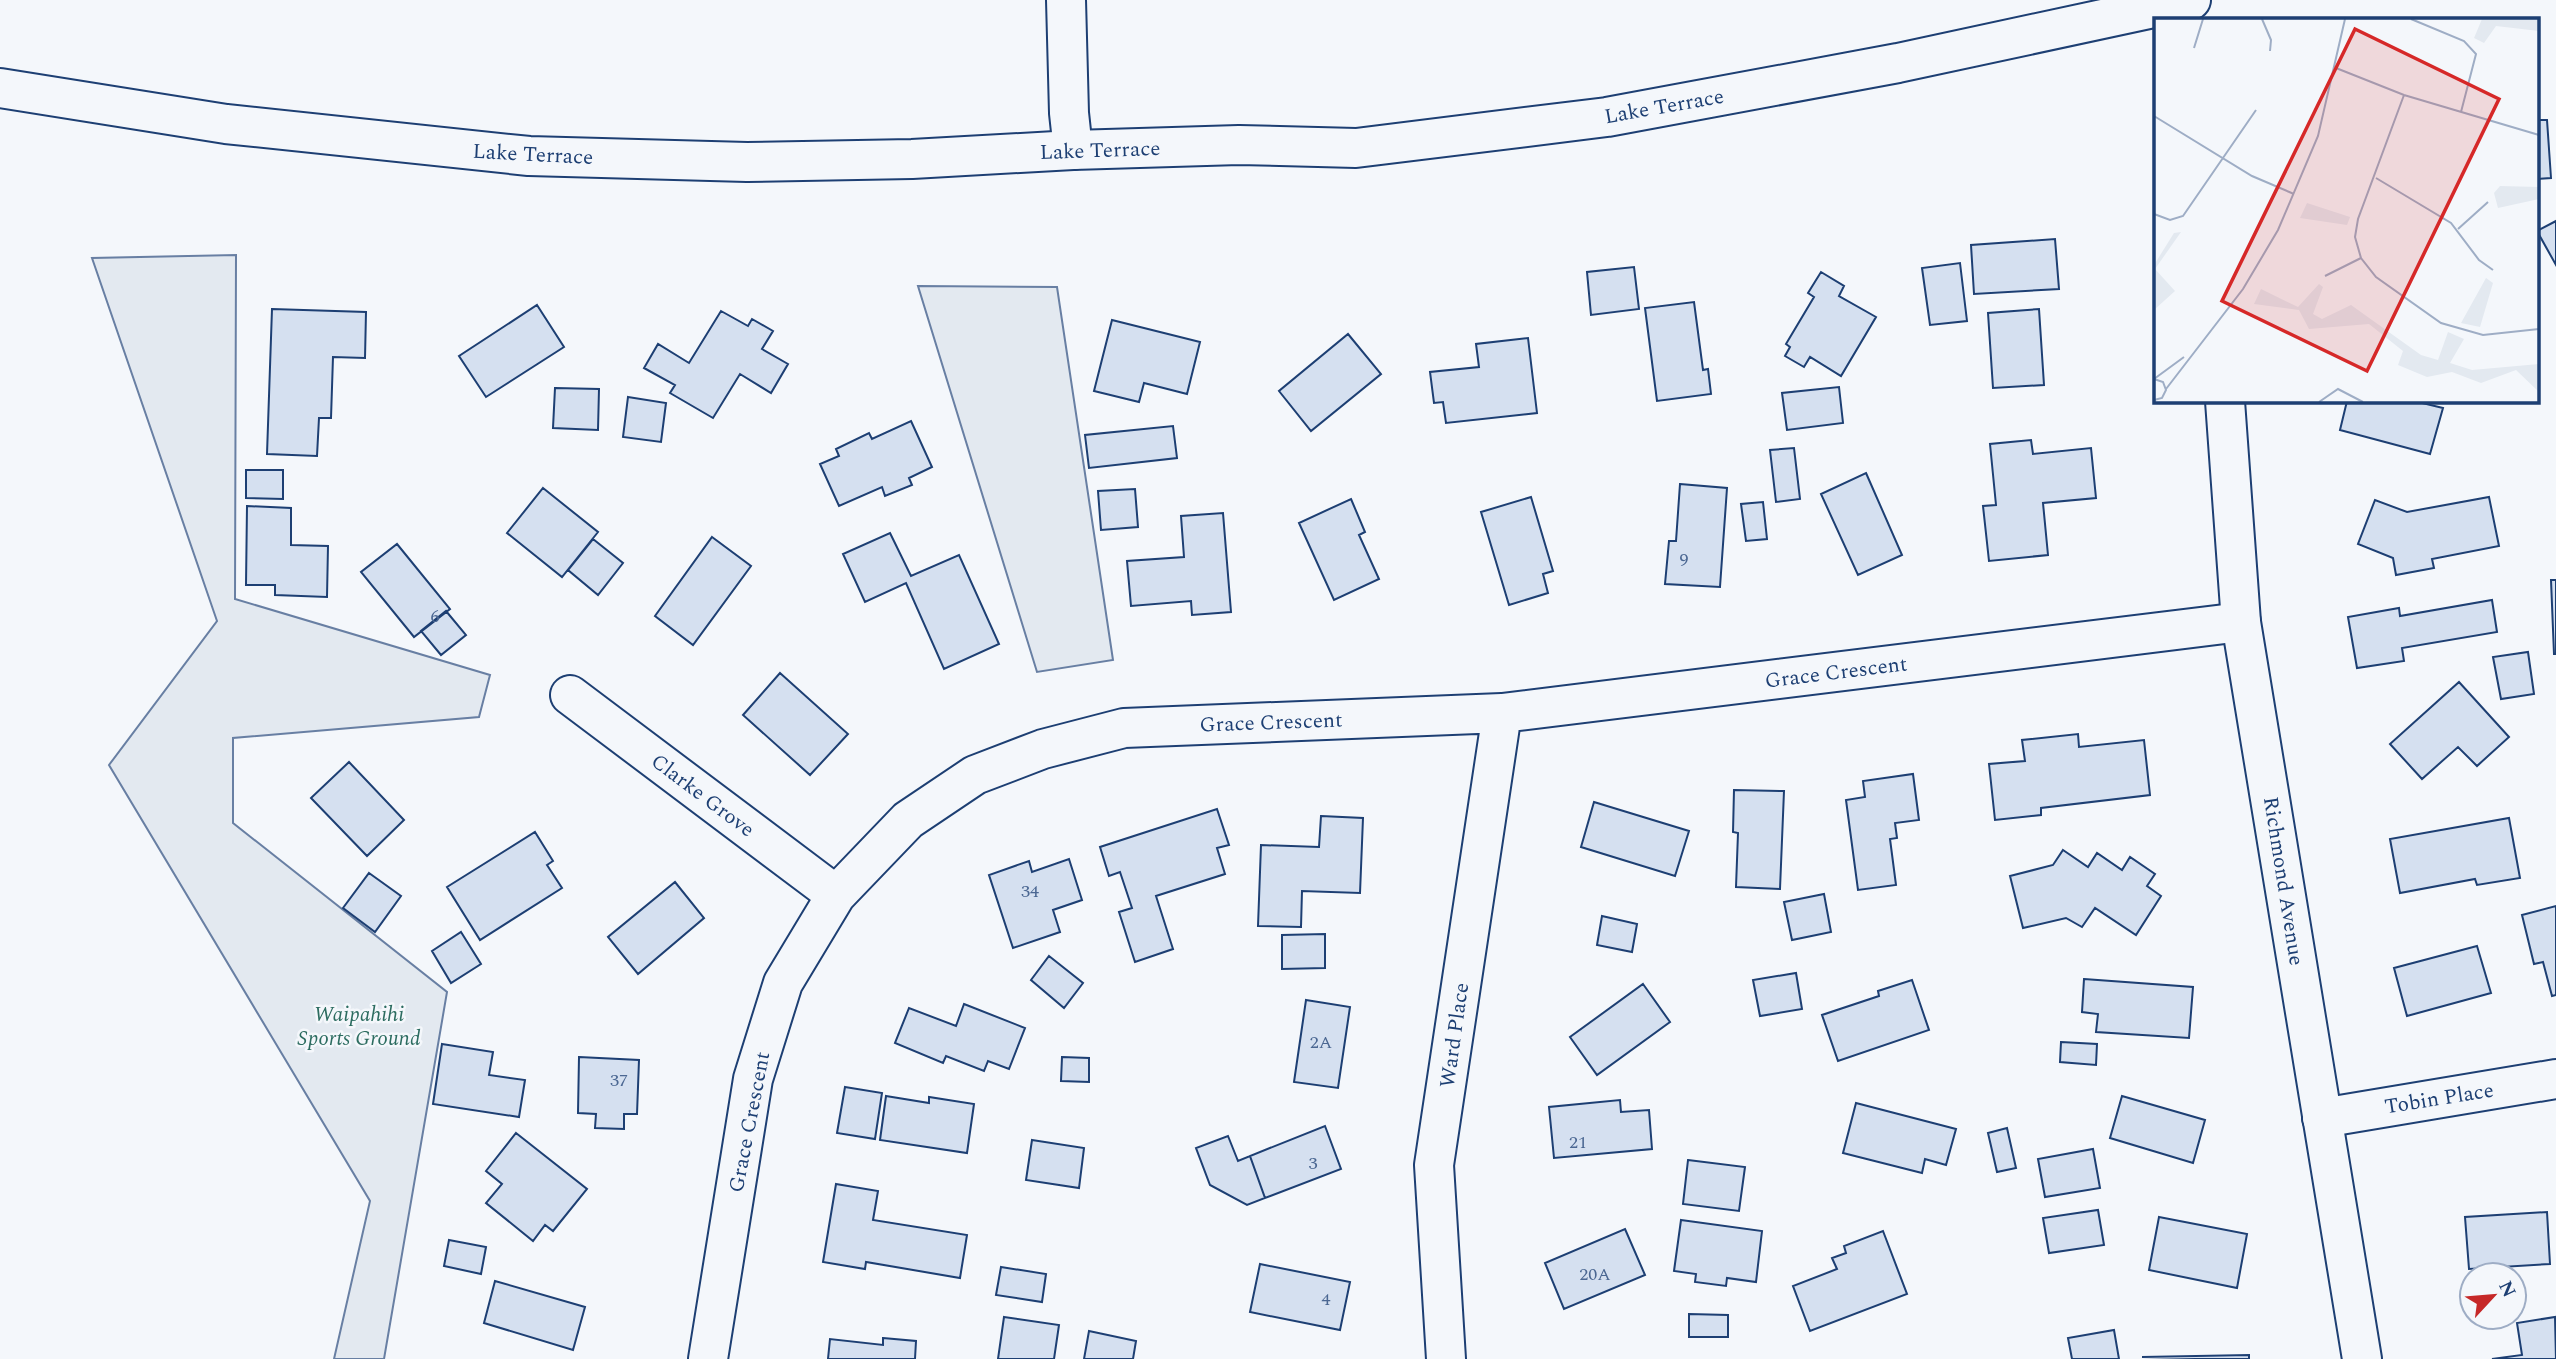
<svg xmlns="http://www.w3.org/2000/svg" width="2556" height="1359" font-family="Spectral,serif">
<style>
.green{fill:#e3e9f0;stroke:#687fa3;stroke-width:2}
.building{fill:#d5e0f0;stroke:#1d3f73;stroke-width:2}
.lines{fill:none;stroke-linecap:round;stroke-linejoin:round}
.minor-casing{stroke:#1d3f73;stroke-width:42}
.tertiary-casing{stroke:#1d3f73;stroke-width:42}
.secondary-casing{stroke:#1d3f73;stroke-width:42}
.minor{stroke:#f4f7fb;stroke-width:38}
.tertiary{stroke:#f4f7fb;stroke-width:38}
.secondary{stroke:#f4f7fb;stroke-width:38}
.labels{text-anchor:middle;stroke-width:5;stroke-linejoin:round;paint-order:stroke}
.number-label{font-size:18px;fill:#4b6792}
.street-label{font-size:21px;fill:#1d3f73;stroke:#f4f7fb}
.park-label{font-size:21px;font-style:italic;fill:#2c6c60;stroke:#f4f7fb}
.inset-road{fill:none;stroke:#9eadc5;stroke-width:2}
.view{fill:#d62828;fill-opacity:0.15;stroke:#d62828;stroke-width:3.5}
.inset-edge{fill:none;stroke:#1d3f73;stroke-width:3.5}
</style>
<rect width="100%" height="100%" fill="#f4f7fb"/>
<!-- green -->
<path class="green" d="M236 255 235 599 490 675 479 717 233 738V823L447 992 384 1359H334L370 1201 109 765 217 621 92 258Z
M918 286 1057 287 1113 660 1037 672Z"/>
<!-- building -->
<path class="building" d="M2537 120H2547L2551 178 2537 179Z
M2556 221V265L2537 231Z
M2055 239 2059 289 1974 294 1971 245Z
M1960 263 1967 321 1930 325 1922 268Z
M1634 267 1639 309 1591 315 1587 272Z
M1821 272 1844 286 1839 296 1876 317 1841 376 1810 357 1804 367 1785 356 1790 347 1786 344 1814 297 1808 293Z
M1694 302 1703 370 1708 369 1711 394 1657 401 1645 308Z
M537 305 564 347 486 397 459 356Z
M272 309 366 312 365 358 333 357 331 418H319L317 456 267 454Z
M2039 309 2044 385 1993 388 1988 313Z
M721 311 748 326 752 319 773 331 762 349 788 364 771 393 740 374 713 418 670 393 675 385 644 368 658 344 689 363Z
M1112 320 1200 342 1187 394 1144 383 1139 402 1094 391Z
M1348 334 1381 374 1311 431 1279 391Z
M1528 338 1537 413 1446 423 1443 402 1434 403 1430 372 1479 367 1476 344Z
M1839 387 1843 423 1787 430 1782 393Z
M555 388 599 389 598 430 553 428Z
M628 397 666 403 661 442 623 437Z
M2347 401H2414L2443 408 2430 454 2340 430Z
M911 421 932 467 909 478 912 485 885 496 882 487 839 506 820 464 839 456 836 449 869 433 872 439Z
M1173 426 1177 458 1089 468 1085 435Z
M2031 440 2033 454 2091 448 2096 498 2043 503 2048 555 1989 561 1983 506 1996 505 1990 444Z
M1794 448 1800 499 1776 502 1770 450Z
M246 470H283V499L246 498Z
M1866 473 1902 555 1858 575 1821 494Z
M1680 484 1727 488 1720 587 1665 584 1669 541H1676Z
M543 488 598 532 562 577 507 533Z
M1135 489 1138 527 1101 530 1098 491Z
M1531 497 1553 571 1543 574 1548 593 1509 605 1481 512Z
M2489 497 2499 546 2432 559 2434 568 2396 575 2393 558 2358 544 2375 500 2407 512Z
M1351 499 1365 532 1359 535 1379 579 1334 600 1299 523Z
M1763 502 1767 539 1746 541 1741 504Z
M247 506 291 508V545L328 546 327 597 275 595V585H246Z
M1223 513 1231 612 1192 615 1191 601 1131 606 1127 561 1184 557 1181 516Z
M890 533 911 576 959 555 999 644 944 669 906 583 865 602 843 554Z
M712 537 751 566 693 645 655 616Z
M593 539 623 563 598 595 568 570Z
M397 544 450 609 414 637 361 572Z
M2551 580H2556V654H2554Z
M2492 600 2497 632 2402 648 2404 661 2357 668 2348 617 2399 608 2400 616Z
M446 611 466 635 441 655 421 631Z
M2528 652 2534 694 2501 699 2493 657Z
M780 673 848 734 810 775 743 715Z
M2459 682 2509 737 2477 766 2458 747 2422 779 2390 744Z
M2078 734 2079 747 2144 740 2150 795 2041 808V815L1995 820 1989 764 2025 761 2022 740Z
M349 762 404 820 367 856 311 798Z
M1913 774 1919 820 1895 823 1897 838 1890 839 1896 885 1858 890 1846 800 1865 797 1863 781Z
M1734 790 1784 791 1780 889 1736 887 1738 833 1733 832Z
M1594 802 1689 831 1675 876 1581 847Z
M1217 809 1229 845 1217 848 1225 874 1156 896 1173 949 1135 962 1119 912 1132 908 1120 872 1109 876 1100 847Z
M1321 816 1363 818 1360 893 1302 891 1301 927 1258 926 1261 845 1319 847Z
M2509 818 2520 878 2477 885 2475 879 2400 893 2390 839Z
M535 832 553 861 547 865 562 888 480 940 447 887Z
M2063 850 2088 867 2097 853 2122 870 2130 857 2155 874 2147 886 2161 896 2136 935 2095 908 2082 927 2066 918 2023 928 2010 876 2053 865Z
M1069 859 1082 900 1053 910 1060 932 1013 948 989 875 1029 861 1032 872Z
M369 873 401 896 375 932 343 908Z
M675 882 704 918 638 974 608 937Z
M1824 894 1831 932 1792 940 1784 902Z
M2556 906V995L2552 996 2543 962 2534 964 2522 915Z
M1602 916 1637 924 1632 952 1597 945Z
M461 932 481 964 451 983 432 951Z
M1325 934V968L1282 969V935Z
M2477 946 2491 993 2407 1016 2394 968Z
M1049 956 1083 983 1064 1008 1031 980Z
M1796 973 1802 1009 1760 1016 1753 980Z
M2084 979 2193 987 2189 1038 2096 1032 2098 1014 2082 1012Z
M1912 980 1929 1030 1838 1061 1822 1015 1879 996 1878 991Z
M1643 984 1670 1022 1597 1075 1570 1037Z
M1306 1000 1350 1007 1338 1088 1294 1082Z
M964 1004 1025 1028 1009 1069 988 1061 984 1071 946 1056 943 1063 895 1043 909 1008 956 1026Z
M2061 1042 2097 1044 2096 1065 2060 1062Z
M442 1044 493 1052 489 1075 525 1080 519 1117 433 1104Z
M579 1057 639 1060 637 1114H624V1129L595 1128 596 1114 578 1113Z
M1062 1057 1089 1058V1082L1061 1081Z
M845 1087 882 1093 875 1139 837 1133Z
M886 1096 929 1103V1097L974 1104 967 1153 880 1140Z
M2122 1096 2205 1120 2193 1163 2110 1138Z
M1620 1100 1621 1112 1649 1110 1652 1149 1554 1158 1549 1107Z
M1856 1103 1956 1129 1946 1165 1925 1159 1922 1173 1843 1153Z
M1325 1126 1341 1169 1265 1198 1250 1156Z
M2007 1128 2016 1168 1997 1172 1988 1133Z
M516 1133 587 1189 553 1231 545 1225 533 1241 486 1203 502 1184 486 1171Z
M1228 1136 1238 1161 1250 1156 1265 1198 1247 1205 1210 1185 1196 1148Z
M1032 1140 1084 1148 1079 1188 1026 1180Z
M2093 1149 2100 1188 2045 1197 2038 1159Z
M1688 1160 1745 1167 1739 1211 1683 1204Z
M836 1184 878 1191 873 1220 967 1235 960 1278 866 1262 865 1269 823 1262Z
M2098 1210 2104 1245 2049 1253 2043 1218Z
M2547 1212 2550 1264 2469 1269 2465 1217Z
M2159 1217 2247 1234 2237 1288 2149 1270Z
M1681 1220 1762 1231 1756 1282 1727 1278 1726 1286 1695 1282 1696 1274 1674 1271Z
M1625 1229 1645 1275 1564 1309 1545 1263Z
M1883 1231 1907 1294 1810 1331 1793 1286 1837 1269 1832 1258 1846 1253 1844 1246Z
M449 1240 486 1247 481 1274 444 1266Z
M1260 1264 1350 1282 1340 1330 1250 1312Z
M1001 1267 1046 1274 1042 1302 996 1295Z
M495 1281 585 1307 573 1350 484 1323Z
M1689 1314 1728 1315V1337H1689Z
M1004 1317 1059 1325 1054 1359H998Z
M2555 1317 2556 1359H2492L2522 1355 2517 1323Z
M2114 1330 2119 1359H2072L2068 1338Z
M1089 1331 1136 1341 1133 1359H1084Z
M883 1338 916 1341 915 1359H828L830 1339 883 1345Z
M2249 1355V1359L2142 1357Z"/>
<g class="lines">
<defs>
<path id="minor" d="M1066 0 1069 113 1073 150
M570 695 836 895
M2322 1118 2556 1079
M708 1359 753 1079 783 983 836 895 908 820 975 775 1043 749 1124 728 1502 713 2241 622
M1446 1359 1434 1165 1502 713"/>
<path id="tertiary" d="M2225 401 2241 622 2362 1359"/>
<path id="secondary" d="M0 88 226 124 529 156 747 162 912 159 1073 150 1239 145 1356 148 1607 117 1898 63 2191 0"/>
</defs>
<!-- minor casing -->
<use href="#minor" class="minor-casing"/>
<!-- tertiary casing -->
<use href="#tertiary" class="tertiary-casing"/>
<!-- secondary casing -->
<use href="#secondary" class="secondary-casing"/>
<!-- minor -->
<use href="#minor" class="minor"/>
<!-- tertiary -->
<use href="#tertiary" class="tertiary"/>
<!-- secondary -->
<use href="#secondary" class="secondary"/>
</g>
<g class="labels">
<!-- number labels -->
<g class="number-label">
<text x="1684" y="565">9</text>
<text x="435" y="622">6</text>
<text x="1030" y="897">34</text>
<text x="1321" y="1048">2A</text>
<text x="619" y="1086">37</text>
<text x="1578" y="1148">21</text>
<text x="1313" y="1169">3</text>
<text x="1595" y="1280">20A</text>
<text x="1326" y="1305">4</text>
</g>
<!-- street labels -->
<g class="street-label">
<text transform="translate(1664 106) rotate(-10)" y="7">Lake Terrace</text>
<text transform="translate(1100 150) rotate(-2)" y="7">Lake Terrace</text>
<text transform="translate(533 154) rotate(3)" y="7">Lake Terrace</text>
<text transform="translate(1836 672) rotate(-7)" y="7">Grace Crescent</text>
<text transform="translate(1271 722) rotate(-2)" y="7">Grace Crescent</text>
<text transform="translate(703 795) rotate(37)" y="7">Clarke Grove</text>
<text transform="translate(2284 881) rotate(81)" y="7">Richmond Avenue</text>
<text transform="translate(1454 1035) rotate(-82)" y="7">Ward Place</text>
<text transform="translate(2439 1098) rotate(-9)" y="7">Tobin Place</text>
<text transform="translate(749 1122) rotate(-79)" y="7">Grace Crescent</text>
</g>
<!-- park labels -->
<g class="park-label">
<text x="359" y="1021">Waipahihi<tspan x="359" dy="24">Sports Ground</tspan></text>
</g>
</g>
<!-- overview -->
<g transform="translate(2154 18)">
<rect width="385" height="385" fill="#f4f7fb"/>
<path d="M328 1H385V13L342 8 330 25 320 20ZM346 168 385 169V181L344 190 340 175ZM153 185 196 199 193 207 146 200ZM27 214 1 251 21 273 0 292V247L20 215ZM332 260 339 265 326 309 307 305ZM165 266 169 269 159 296 168 301 197 287 267 337 284 342 294 314 310 321 296 345 318 352 385 346V374L362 352 327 365 298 354 273 359 244 347 249 333 215 306 155 311 145 292 100 286 107 271 144 289Z" fill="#e3e9f0"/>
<path class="inset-road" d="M108 1 117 22 116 33M257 1 310 23 322 36 307 94M40 30 49 1M182 50 250 77 385 117M250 77 204 201 201 219 207 240 222 259 287 305 329 317 385 311M0 98 98 158 140 176M222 160 297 205 325 242 339 252M0 196 16 202 29 198 102 92M304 211 334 184M171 258 207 240M0 361 30 339M0 361 9 364 12 372 8 380 0 382M12 371 89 271 124 212 164 118 191 1M165 384 184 371 209 384"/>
<path class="view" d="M201 11 345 81 213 353 68 283Z"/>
<rect width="385" height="385" class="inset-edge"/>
</g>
<!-- north arrow -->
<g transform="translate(2493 1296) rotate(64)"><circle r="33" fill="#f4f7fb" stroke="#9eadc5" stroke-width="2"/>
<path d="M0-5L12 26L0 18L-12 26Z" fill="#c62828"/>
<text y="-10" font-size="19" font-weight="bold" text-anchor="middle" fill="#1d3f73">N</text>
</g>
</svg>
